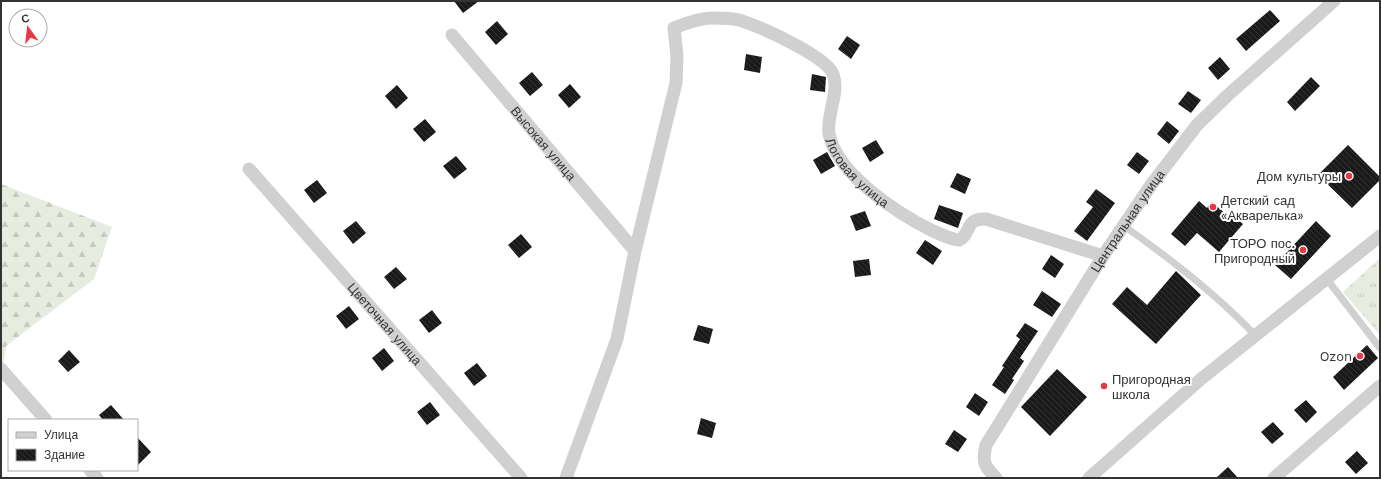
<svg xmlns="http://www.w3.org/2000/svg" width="1381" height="479" font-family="'Work Sans',sans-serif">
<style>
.forest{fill:url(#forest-firs)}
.park{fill:url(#park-tufts)}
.building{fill:url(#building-back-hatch)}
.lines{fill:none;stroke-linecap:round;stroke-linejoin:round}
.lane{stroke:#d0d0d0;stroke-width:7}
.street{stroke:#d0d0d0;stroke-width:13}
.poi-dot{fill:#e63946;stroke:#fff;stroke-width:1.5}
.labels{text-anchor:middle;stroke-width:4;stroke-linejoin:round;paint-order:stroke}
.street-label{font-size:13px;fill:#333;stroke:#fff}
.poi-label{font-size:13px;fill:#333;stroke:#fff;text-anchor:end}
</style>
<defs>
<pattern id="forest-firs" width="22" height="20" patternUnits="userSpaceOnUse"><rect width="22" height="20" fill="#e6ecdf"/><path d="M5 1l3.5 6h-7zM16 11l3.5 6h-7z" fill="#c6cbc0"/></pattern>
<pattern id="park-tufts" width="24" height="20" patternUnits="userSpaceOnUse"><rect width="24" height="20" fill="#e6ecdf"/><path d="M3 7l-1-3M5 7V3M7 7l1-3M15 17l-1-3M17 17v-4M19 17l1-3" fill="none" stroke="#c6cbc0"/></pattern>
<pattern id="building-back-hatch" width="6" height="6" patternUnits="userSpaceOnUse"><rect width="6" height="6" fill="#1a1a1a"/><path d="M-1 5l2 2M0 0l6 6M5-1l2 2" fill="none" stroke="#333"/></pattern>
</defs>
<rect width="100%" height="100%" fill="#fff"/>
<!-- forest -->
<path class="forest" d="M1 184 112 227 94 279 6 346 1 383Z"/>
<!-- park -->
<path class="park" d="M1380 258V335L1343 292Z"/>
<!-- building -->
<path class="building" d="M454 1H479L463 13Z
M1270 10 1280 21 1246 51 1236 39Z
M497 21 508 34 496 45 485 32Z
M847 36 860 45 851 59 838 49Z
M746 54 762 57 760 73 744 70Z
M1220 57 1230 69 1218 80 1208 68Z
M532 72 543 85 530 96 519 83Z
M812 74 826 77 825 92 810 90Z
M1311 77 1320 86 1295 111 1287 102Z
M570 84 581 97 569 108 558 95Z
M397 85 408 98 396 109 385 96Z
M1188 91 1201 100 1191 113 1178 104Z
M425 119 436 132 424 142 413 129Z
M1167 121 1179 131 1169 144 1157 134Z
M876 140 884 153 870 162 862 148Z
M1348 145 1380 177V180L1352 208 1318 175Z
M827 152 835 166 821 174 813 160Z
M1137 152 1149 161 1139 174 1127 165Z
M456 156 467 169 454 179 443 166Z
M957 173 971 179 965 194 950 187Z
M317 180 327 193 314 203 304 190Z
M1096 189 1115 203 1087 241 1074 231 1093 207 1086 202Z
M1199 201 1207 208 1212 202 1228 216 1230 213 1243 224 1219 252 1197 233 1185 246 1171 234Z
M939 205 963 213 958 228 934 219Z
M865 211 871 226 856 231 850 216Z
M356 221 366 233 353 244 343 231Z
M1316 221 1331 236 1291 279 1275 265Z
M521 234 532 247 519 258 508 245Z
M925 240 942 251 933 265 916 253Z
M1051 255 1064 264 1055 278 1042 269Z
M869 259 871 275 855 277 853 261Z
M396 267 407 279 394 289 384 277Z
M1176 271 1201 295 1156 344 1112 304 1127 287 1147 305Z
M1042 291 1061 304 1052 317 1033 305Z
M349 306 359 319 346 329 336 316Z
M432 310 442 323 429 333 419 320Z
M1025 323 1038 331 1020 358 1024 361 1012 379 1014 380 1005 394 992 385 1004 367 1002 366 1020 339 1016 336Z
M698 325 713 329 709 344 693 340Z
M1367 345 1378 358 1344 390 1333 377Z
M384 348 394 361 382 371 372 358Z
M69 350 80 362 68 372 58 361Z
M477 363 487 376 474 386 464 373Z
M1057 369 1087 397 1050 436 1021 407Z
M975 393 988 402 979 416 966 407Z
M1306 400 1317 412 1306 423 1294 410Z
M430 402 440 415 427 425 417 412Z
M111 405 124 420H103L99 415Z
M701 418 716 423 712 438 697 434Z
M1273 422 1284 434 1272 444 1261 432Z
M954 430 967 439 958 452 945 444Z
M137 437 151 452 137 466Z
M1357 451 1368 463 1356 474 1345 462Z
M1228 467 1238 478H1216Z"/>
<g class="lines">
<!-- lane -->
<path class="lane" d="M1124 226C1171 259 1215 293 1255 335
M1326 278 1380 348"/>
<!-- street -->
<g class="street">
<path id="s1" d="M452 35 635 251"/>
<path id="s2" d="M249 169 521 478"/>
<path d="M1 369 46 420"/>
<path d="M90 470 97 478"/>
<path id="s3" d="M566 478 617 339 635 251 676 83 677 56 674 28C686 23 699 18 712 18 720 18 732 18 739 20 759 26 826 56 833 74 840 93 826 115 829 134 837 174 897 213 931 230 940 234 949 239 959 240 972 234 964 218 986 219L1103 256"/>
<path id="s4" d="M996 478C984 466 982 462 986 445L1103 256 1151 185 1197 125 1228 95 1334 1"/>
<path d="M1089 478 1201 379 1380 236"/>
<path d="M1274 478 1380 386"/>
</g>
</g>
<!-- markers -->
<g class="poi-dot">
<circle cx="1349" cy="176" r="4"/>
<circle cx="1213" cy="207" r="4"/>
<circle cx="1303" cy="250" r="4"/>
<circle cx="1360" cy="356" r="4"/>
<circle cx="1104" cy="386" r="4"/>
</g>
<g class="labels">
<!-- street labels -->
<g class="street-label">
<text dy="5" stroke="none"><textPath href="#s1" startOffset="142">Высокая улица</textPath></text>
<text dy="5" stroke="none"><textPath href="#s3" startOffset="752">Логовая улица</textPath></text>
<text dy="5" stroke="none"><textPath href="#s4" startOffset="302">Центральная улица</textPath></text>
<text dy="5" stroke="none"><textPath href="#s2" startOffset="206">Цветочная улица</textPath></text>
</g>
<!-- poi labels -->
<g class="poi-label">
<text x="1341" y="181">Дом культуры</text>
<text x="1221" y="205" text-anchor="start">Детский сад<tspan x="1221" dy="15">«Акварелька»</tspan></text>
<text x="1295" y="248">ТОРО пос.<tspan x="1295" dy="15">Пригородный</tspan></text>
<text x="1352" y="361">Ozon</text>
<text x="1112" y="384" text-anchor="start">Пригородная<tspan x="1112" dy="15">школа</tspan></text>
</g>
</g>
<!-- border -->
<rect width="1381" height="479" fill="none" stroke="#333333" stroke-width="4"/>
<!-- legend -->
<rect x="8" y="419" width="130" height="52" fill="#ffffff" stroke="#adadad"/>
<rect x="16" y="432" width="20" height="6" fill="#d0d0d0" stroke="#adadad"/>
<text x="44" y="439" font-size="12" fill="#333333">Улица</text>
<rect x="16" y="449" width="20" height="12" fill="url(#building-back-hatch)" stroke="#adadad"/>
<text x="44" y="459" font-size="12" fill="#333333">Здание</text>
<!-- north arrow -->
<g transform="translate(28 28) rotate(345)"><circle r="19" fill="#ffffff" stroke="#adadad"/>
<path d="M0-3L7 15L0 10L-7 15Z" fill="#e63946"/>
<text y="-6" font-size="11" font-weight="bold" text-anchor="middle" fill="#333333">С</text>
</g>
</svg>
